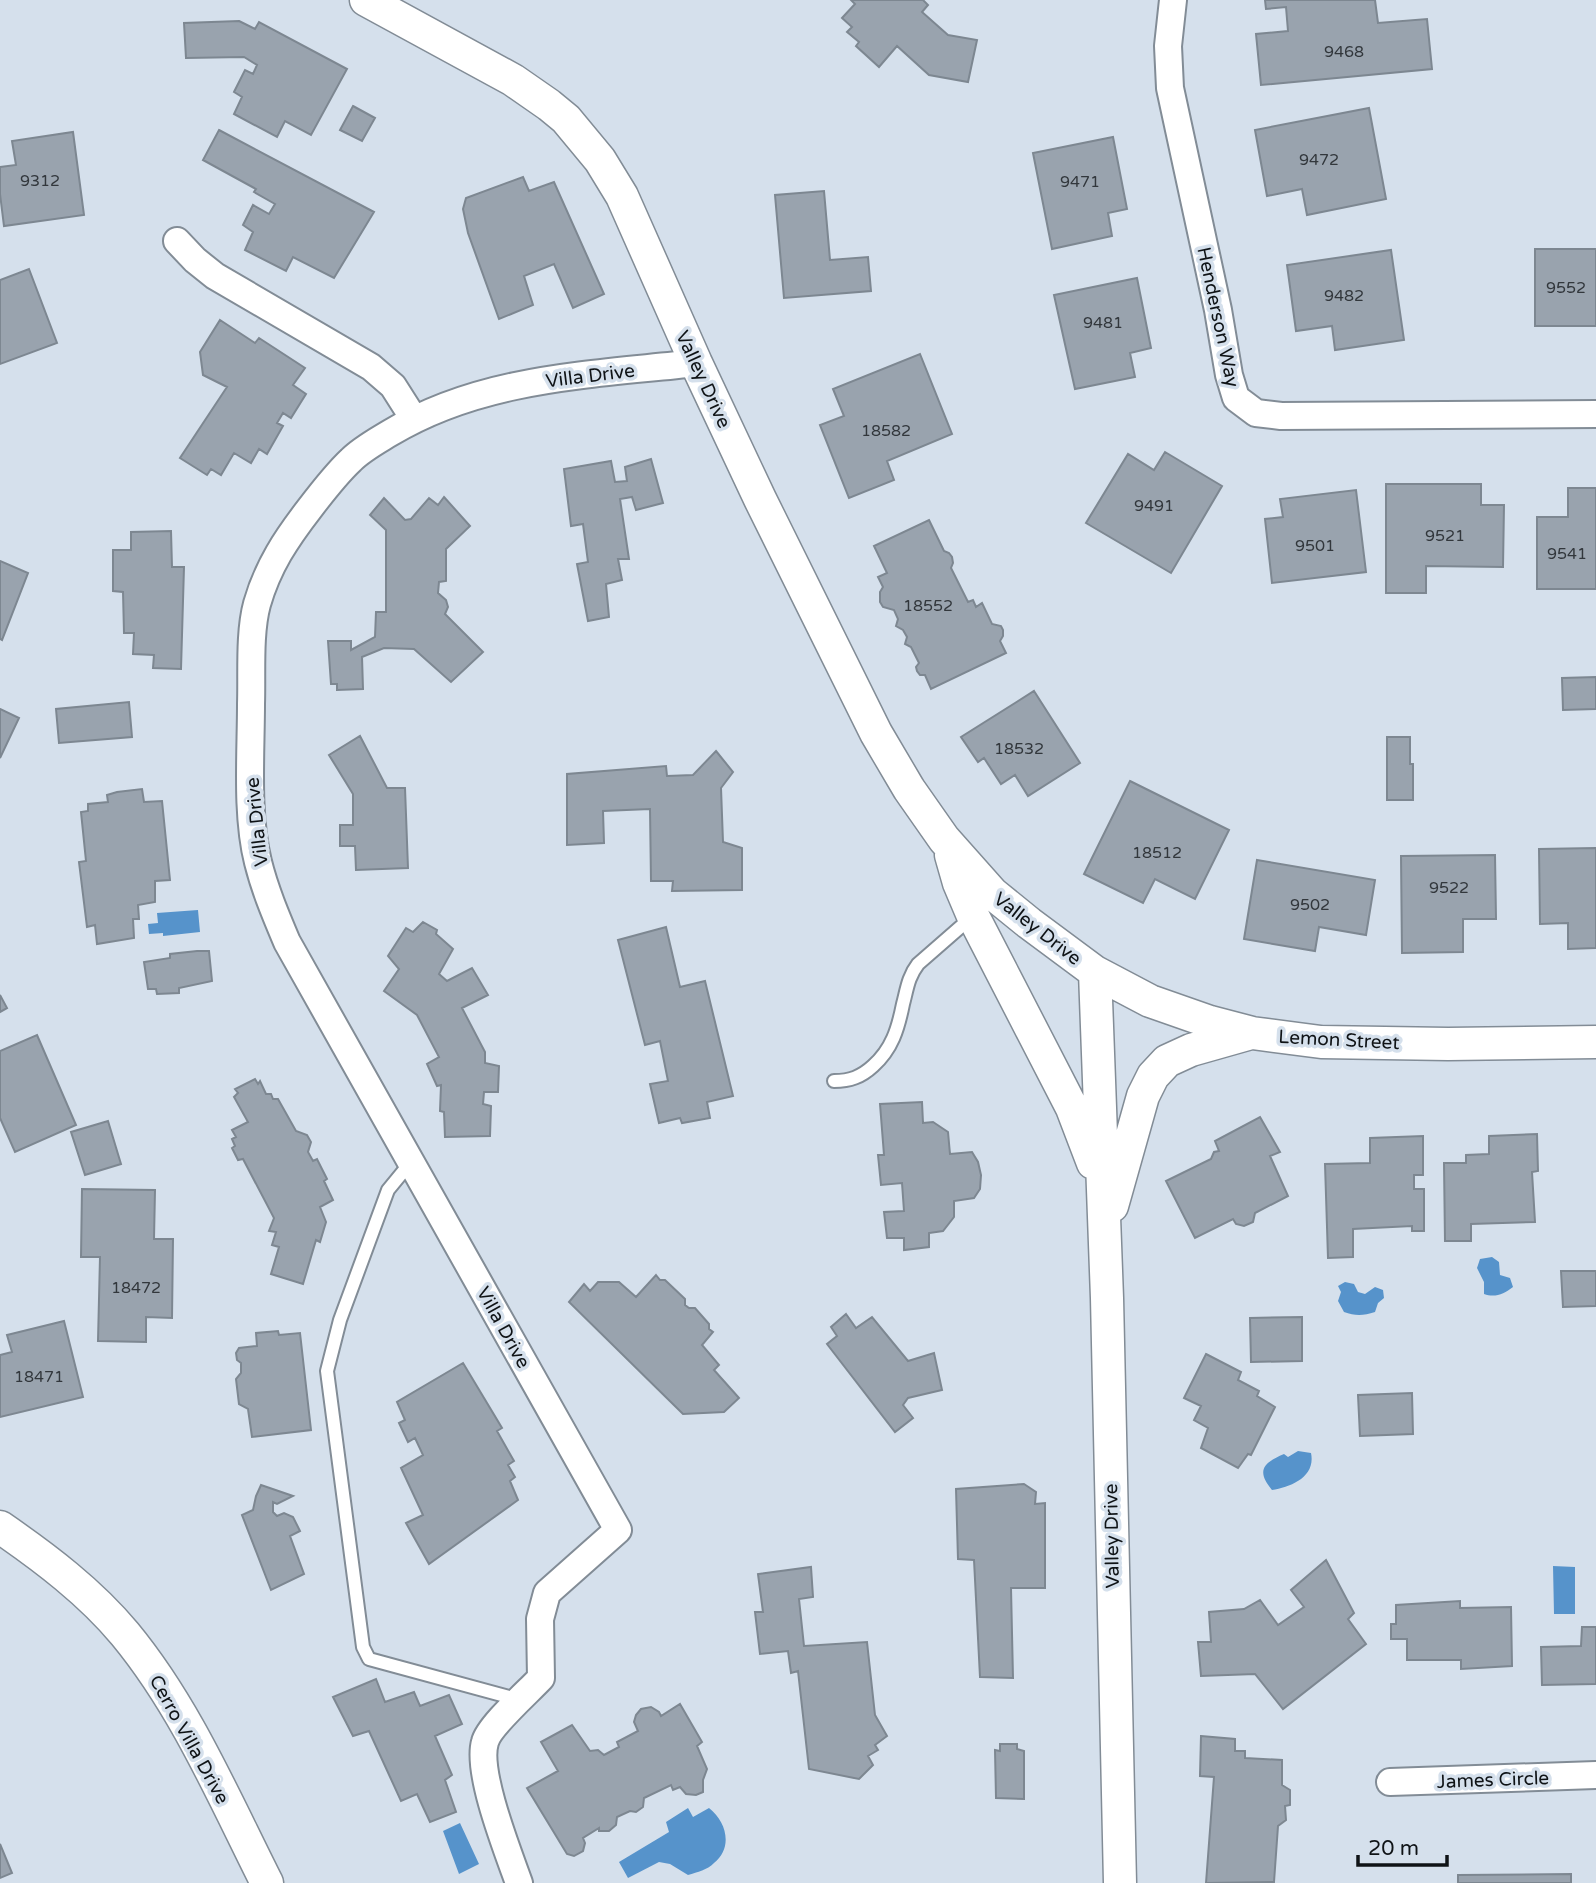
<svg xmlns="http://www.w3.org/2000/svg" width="1596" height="1883" font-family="'Varela Round',sans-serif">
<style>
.water{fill:#5693cb}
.building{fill:#99a3ae;stroke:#7d8791;stroke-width:2}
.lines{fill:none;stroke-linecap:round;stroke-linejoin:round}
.service-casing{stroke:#828c96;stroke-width:16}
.minor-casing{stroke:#828c96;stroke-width:30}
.tertiary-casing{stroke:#828c96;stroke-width:35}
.service{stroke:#fff;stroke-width:12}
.minor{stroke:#fff;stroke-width:26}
.tertiary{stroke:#fff;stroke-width:32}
.labels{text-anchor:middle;stroke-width:7;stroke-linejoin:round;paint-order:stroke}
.number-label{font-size:16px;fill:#32373c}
.street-label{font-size:19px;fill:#0f1316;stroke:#d5e0ec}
</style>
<rect width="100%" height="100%" fill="#d5e0ec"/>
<!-- water -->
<path class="water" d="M198 910 200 932 163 936V933L149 934 148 924 158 923 157 913Z
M1492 1257 1499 1262 1500 1275 1510 1278 1513 1287C1504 1294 1495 1298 1484 1294V1282L1477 1268 1480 1259Z
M1345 1282 1354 1284 1358 1292 1365 1294 1375 1287 1383 1290 1384 1298 1378 1303 1375 1312C1363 1316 1355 1316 1344 1312L1338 1301 1341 1292 1338 1286Z
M1298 1451 1311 1453C1316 1477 1291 1487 1272 1490 1256 1471 1263 1463 1284 1454L1288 1457Z
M1553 1566 1575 1567V1614H1554Z
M688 1808 693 1817 709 1808C727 1822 733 1848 714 1863 707 1870 698 1872 688 1875L670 1864 659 1862 628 1878 619 1862 669 1832 666 1822Z
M460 1823 479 1864 459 1874 443 1831Z"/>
<!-- building -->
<path class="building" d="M851 0H923L928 5 922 12 948 35 977 40 968 82 929 75 897 46 879 67 856 46 859 42 847 32 852 27 842 18 855 4Z
M1265 0H1375L1378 23 1427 19 1432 69 1261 85 1256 34 1288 31 1286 7 1266 9Z
M239 21 255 29 259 22 347 69 311 135 285 121 277 137 234 114 242 97 234 92 245 70 253 74 257 65 244 57 186 58 184 23Z
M353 106 375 118 362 141 340 130Z
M1369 108 1386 199 1307 215 1302 189 1267 196 1255 130Z
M219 130 374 212 334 278 293 257 286 271 245 250 253 232 243 225 253 205 269 214 275 204 254 192 256 189 203 160Z
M73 132 84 215 4 226 0 194V167L16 165 12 141Z
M1113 137 1127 209 1108 213 1112 236 1052 249 1033 153Z
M523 177 529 191 554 182 604 294 573 308 554 264 524 276 533 305 499 319 468 233 463 209 466 198Z
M824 191 830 260 868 257 871 291 784 298 775 195Z
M1535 249H1596V326H1535Z
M1391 250 1404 340 1335 350 1332 326 1296 331 1287 265Z
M29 269 57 343 0 364V280Z
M1137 278 1151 348 1130 353 1135 377 1075 389 1054 295Z
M220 320 255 343 259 338 305 368 293 385 306 394 291 418 283 413 277 423 283 426 267 454 259 449 251 463 234 453 221 475 211 469 207 475 180 458 227 387 203 375 200 352Z
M920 354 952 434 887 461 894 480 849 498 820 425 844 416 833 389Z
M1165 452 1222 486 1171 573 1086 523 1128 454 1154 470Z
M651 459 663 503 636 510 632 497 620 499 629 559H618L622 580 606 584 609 617 588 621 577 564 588 562 583 524 571 526 564 469 611 461 615 482 627 481 625 467Z
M1386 484H1481V505H1504L1503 567 1426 566V593H1386Z
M1568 488H1596V589H1537V517H1568Z
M1356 490 1366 572 1272 583 1265 519 1283 517 1280 499Z
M444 497 470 526 446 549V581L439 582 438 593 446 600 448 607 445 614 483 652 451 682 414 649 384 648 362 657 363 689 337 690V684H331L328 641H351V650L375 637 376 612H386V530L370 515 384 498 405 520 411 519 429 498 438 505Z
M929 520 944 551 949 553 952 557 953 563 951 568 968 602 973 600 976 607 982 603 992 624 1001 626 1003 630V636L1000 641 1006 653 931 689 925 675H920L917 671 916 667 919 663 911 647 905 644 907 637 903 630 896 626 898 619 894 610 883 607 880 602V592L883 587 878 577 887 573 874 546Z
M171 531 172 567H184L181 669 153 668 154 655 133 654 134 633H124L123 592 113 591V550H131V532Z
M0 561 28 573 2 640 0 639Z
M1596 677V709L1563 710 1562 678Z
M1034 691 1080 763 1028 796 1015 775 1001 784 984 758 978 762 961 737Z
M129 702 132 737 59 743 56 709Z
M0 709 19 718 0 758Z
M360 736 387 788H405L408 868 356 870 355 846H340V825H353V794L329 755Z
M1387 737H1410V764H1413V800H1387Z
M716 751 733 772 721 788 723 842 742 848V890L672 891 673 881H651L650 809 603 811 604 843 567 845V774L666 766 667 776 693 775Z
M1130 781 1229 830 1195 899 1155 879 1143 903 1084 874Z
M142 789 144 802 162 801 170 880 155 881V902L138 905 139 919H133L134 938 97 944 95 925 87 927 79 862 86 861 81 812 88 811V804L108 802 107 795 117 792Z
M1596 848V948L1568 949V923L1540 924 1539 849Z
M1495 855 1496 919H1463V952L1402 953 1401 856Z
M1257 860 1375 880 1366 935 1319 927 1315 951 1244 939Z
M423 922 437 930 436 934 453 949 439 974 447 981 472 968 488 995 462 1008 485 1052V1063L499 1066 498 1092H484L483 1104 491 1106 490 1136 445 1137 444 1112 440 1111 441 1085 437 1086 427 1064 439 1057 417 1015 384 991 399 969 388 956 406 928 413 932Z
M666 927 680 987 705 981 733 1096 707 1102 710 1118 682 1123 680 1118 659 1123 650 1084 668 1081 660 1041 645 1045 618 940Z
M197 951H209L212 981 179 988V993L157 994 156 989H148L144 962 170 958V954Z
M0 995 7 1008 0 1012Z
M37 1035 76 1125 15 1152 0 1118V1051Z
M255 1079 258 1084 260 1081 266 1094H271L273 1099H278L296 1131 307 1135 311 1142 308 1152 313 1161 317 1159 327 1179 324 1181 333 1200 320 1207 326 1222 320 1242 316 1240 303 1284 271 1274 279 1247 272 1245 276 1232 269 1231 274 1218 243 1159 238 1160 232 1148 235 1146 232 1139 236 1137 232 1130 248 1122 234 1097 238 1093 235 1089Z
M922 1102 923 1123 933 1122 948 1132 950 1154 972 1152 978 1162 981 1175 980 1189 974 1198 954 1201V1217L943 1231 929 1233V1247L904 1250V1238H887L884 1212 904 1211 902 1183 881 1185 878 1155H884L880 1104Z
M1260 1117 1280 1152 1270 1156 1288 1196 1255 1213 1253 1222 1244 1226 1236 1224 1233 1219 1195 1238 1166 1181 1211 1159 1214 1152 1219 1151 1215 1141Z
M108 1121 121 1164 85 1175 71 1132Z
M1537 1134 1538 1171 1532 1172 1535 1222 1471 1224V1241H1445L1444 1163H1466V1155L1489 1154V1136Z
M1423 1136V1175H1414V1189H1424V1231H1412V1226L1353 1229V1257L1328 1258 1325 1164 1370 1163V1138Z
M82 1189 155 1190 154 1239H173L172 1318 146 1317V1342L98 1341 100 1257H81Z
M1561 1271H1596V1306L1563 1307Z
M656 1275 660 1280H665L685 1299V1305L689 1308H695L709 1324V1329L713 1332 702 1345 719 1365 714 1370 739 1398 724 1412 683 1414 569 1302 584 1284 590 1291 598 1282H619L636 1297Z
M846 1314 856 1328 872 1317 908 1361 934 1353 942 1390 908 1398 903 1405 913 1418 895 1432 827 1344 837 1336 831 1327Z
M1302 1317V1361L1251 1362 1250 1318Z
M64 1321 83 1397 0 1417V1355L12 1352 7 1335Z
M278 1331 279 1335 300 1333 311 1430 252 1437 248 1409 239 1404 236 1379 241 1373V1363L237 1360 236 1353 239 1348 257 1346 256 1333Z
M1206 1354 1241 1372 1238 1380 1259 1391 1257 1396 1275 1407 1251 1455 1248 1454 1238 1468 1201 1448 1208 1428 1194 1420 1201 1406 1184 1398Z
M463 1363 502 1428 497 1431 514 1461 508 1465 515 1477 510 1481 518 1500 429 1564 406 1523 423 1515 401 1468 423 1455 415 1438 408 1442 399 1423 405 1420 397 1402Z
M1412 1393 1413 1434 1360 1436 1358 1395Z
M1024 1484 1036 1492 1035 1504 1045 1503V1588H1011L1013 1678 980 1677 974 1560 958 1559 956 1489Z
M261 1485 293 1496 277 1504 273 1502V1512L277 1516 284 1513 293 1517 300 1531 290 1536 304 1574 271 1590 242 1515 253 1510 256 1496Z
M1326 1560 1354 1613 1348 1619 1366 1644 1283 1709 1255 1674 1201 1676 1198 1642H1211L1209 1612 1244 1609 1260 1600 1278 1625 1304 1607 1291 1590Z
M811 1567 813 1597 799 1599 804 1646 867 1642 875 1715 887 1736 875 1745 878 1750 868 1756 873 1765 859 1779 809 1769 798 1671 791 1673 788 1651 760 1654 755 1612H763L758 1574Z
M1460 1601V1608L1511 1607 1512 1666 1461 1669V1660H1407V1639H1391V1624H1396V1605Z
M1582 1627H1596V1684L1542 1685 1541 1647 1581 1646Z
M376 1679 385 1702 414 1692 420 1706 449 1695 462 1724 435 1736 452 1775 445 1780 456 1812 430 1822 417 1794 401 1801 369 1731 353 1736 333 1697Z
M680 1704 702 1742 697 1746 707 1769 703 1780V1792L696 1795 686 1794 680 1787 673 1790 671 1785 644 1798 643 1807 636 1812 630 1811 617 1817 616 1825 609 1831H599V1828L583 1838 585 1843 583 1851 574 1856 567 1854 527 1788 558 1771 541 1742 572 1725 590 1751 598 1750 604 1755 619 1747 617 1742 638 1731 634 1722 636 1715 641 1709 651 1707 659 1712 661 1716Z
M1201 1736 1235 1739V1751H1245V1758L1282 1760V1785L1290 1790V1805L1285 1806 1286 1820 1278 1826 1274 1882 1206 1883 1214 1777 1200 1776Z
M1000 1744H1017V1749L1024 1751V1799L996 1798 995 1750 1000 1751Z
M0 1844 12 1873 0 1878Z
M1571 1874V1883H1458V1875Z"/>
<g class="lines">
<defs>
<path id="service" d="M834 1081C850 1081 861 1077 873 1066 892 1049 898 1029 903 1004 907 989 908 977 918 964L973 916
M411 1162 388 1190 340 1320 327 1371 363 1647 369 1659 520 1700"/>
<path id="minor" d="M1173 0 1168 46 1170 88 1218 310 1229 375 1236 398 1256 413 1281 416 1596 414
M177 241 195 260 215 276 371 367 393 386 414 419
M1390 1782 1596 1775
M519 1883C508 1852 476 1772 485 1742 489 1726 528 1692 541 1678L540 1619 547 1593 618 1530 287 942C276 916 265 890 258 862 246 815 251 753 251 704 252 674 249 633 257 604 268 566 286 539 310 508 323 491 336 474 351 460 362 449 377 441 390 433 483 377 591 375 696 363"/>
<path id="tertiary" d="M366 0 513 80 549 105 566 119 600 160 622 196 696 363 760 499 876 733 909 789 944 839 992 893 1029 923 1095 972 1150 1001 1210 1022 1252 1033 1321 1042 1448 1044 1596 1042
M951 855 959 883 973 916 1072 1108 1093 1163
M1095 972 1107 1298 1120 1883
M1112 1206 1143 1096 1153 1076 1167 1061 1191 1050 1251 1033
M0 1527C45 1558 90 1592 125 1634 186 1708 224 1798 267 1883"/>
</defs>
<!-- service casing -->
<use href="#service" class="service-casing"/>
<!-- minor casing -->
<use href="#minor" class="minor-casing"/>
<!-- tertiary casing -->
<use href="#tertiary" class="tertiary-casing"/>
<!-- service -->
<use href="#service" class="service"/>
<!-- minor -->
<use href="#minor" class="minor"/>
<!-- tertiary -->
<use href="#tertiary" class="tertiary"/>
</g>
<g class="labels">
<!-- number labels -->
<g class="number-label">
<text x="1344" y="57">9468</text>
<text x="1319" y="165">9472</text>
<text x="40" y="186">9312</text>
<text x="1080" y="187">9471</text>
<text x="1566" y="293">9552</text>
<text x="1344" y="301">9482</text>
<text x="1103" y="328">9481</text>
<text x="886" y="436">18582</text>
<text x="1154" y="511">9491</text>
<text x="1445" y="541">9521</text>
<text x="1315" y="551">9501</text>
<text x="1567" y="559">9541</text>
<text x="928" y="611">18552</text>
<text x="1019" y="754">18532</text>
<text x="1157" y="858">18512</text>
<text x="1449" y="893">9522</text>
<text x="1310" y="910">9502</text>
<text x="136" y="1293">18472</text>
<text x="39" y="1382">18471</text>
</g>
<!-- street labels -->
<g class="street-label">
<text transform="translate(1219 317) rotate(78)" y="7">Henderson Way</text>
<text transform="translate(590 375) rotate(-7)" y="7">Villa Drive</text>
<text transform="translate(704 379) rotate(65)" y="7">Valley Drive</text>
<text transform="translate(256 822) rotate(-96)" y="7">Villa Drive</text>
<text transform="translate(1038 928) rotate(38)" y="7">Valley Drive</text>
<text transform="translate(1339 1039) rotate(3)" y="7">Lemon Street</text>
<text transform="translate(504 1327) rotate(61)" y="7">Villa Drive</text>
<text transform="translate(1111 1536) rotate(-91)" y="7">Valley Drive</text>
<text transform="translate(190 1739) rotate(61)" y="7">Cerro Villa Drive</text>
<text transform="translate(1493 1779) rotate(-2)" y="7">James Circle</text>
</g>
</g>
<!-- scale -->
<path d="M1358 1855v10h89v-10" fill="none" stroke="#0f1316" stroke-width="3.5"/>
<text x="1368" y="1855" font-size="21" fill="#0f1316" stroke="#d5e0ec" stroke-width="5" paint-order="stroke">20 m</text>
</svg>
